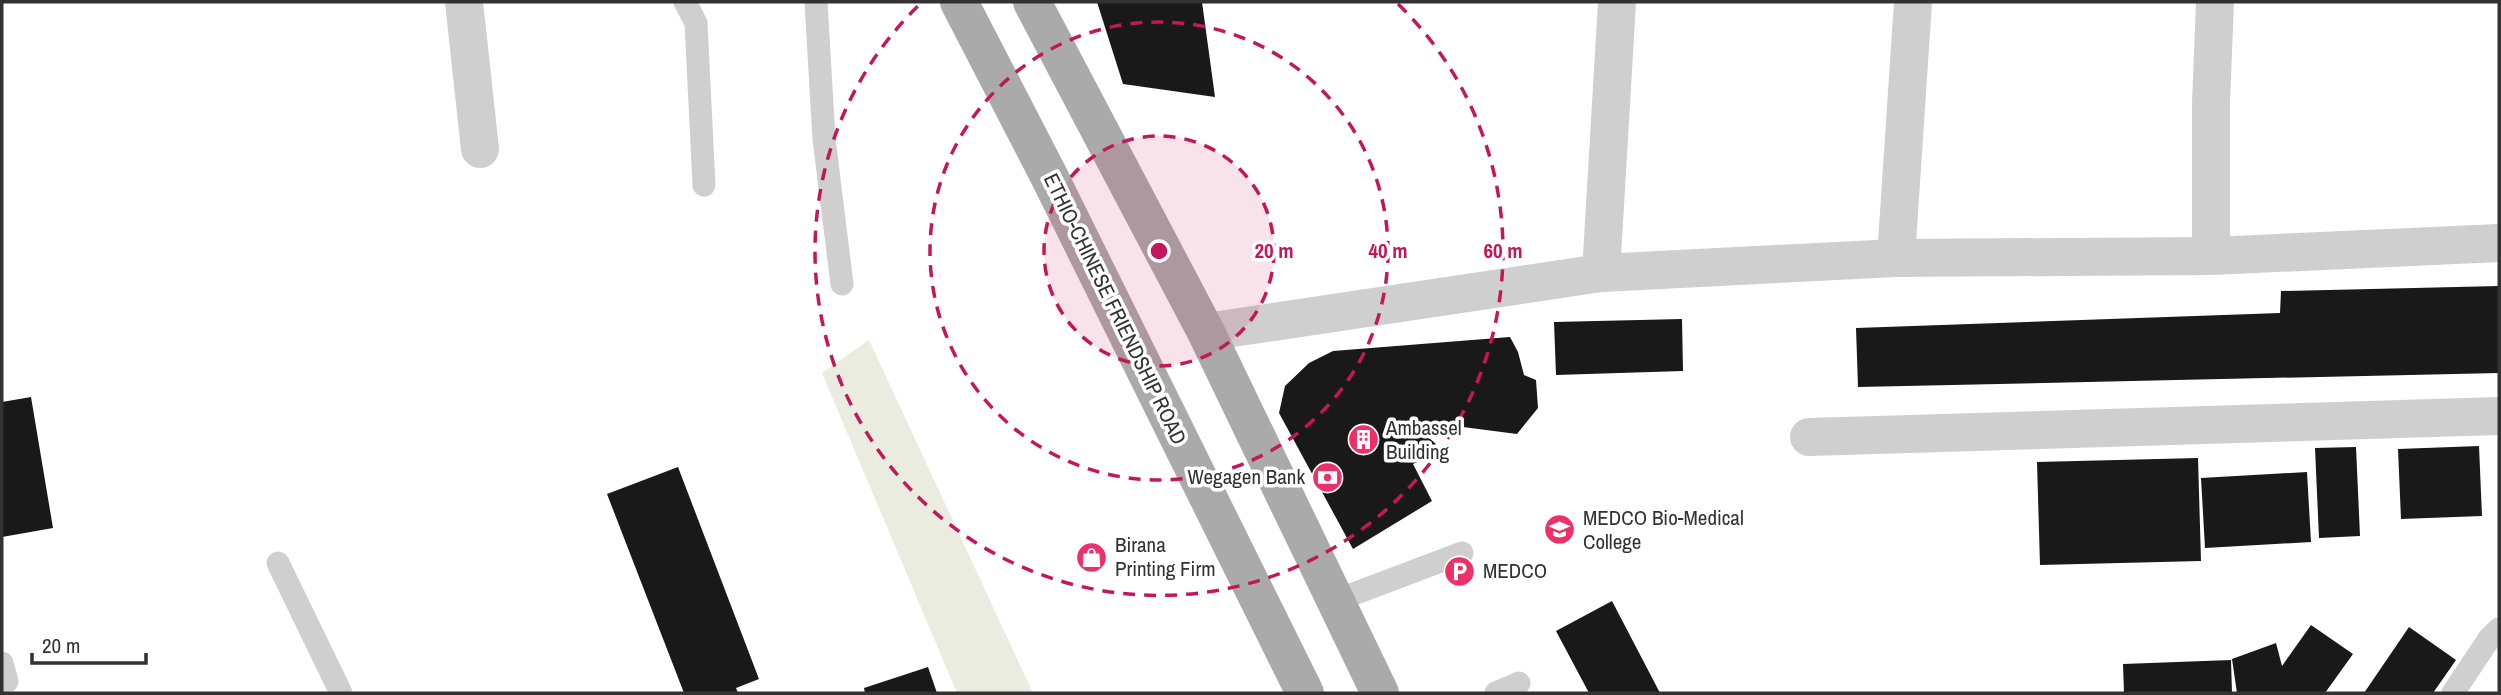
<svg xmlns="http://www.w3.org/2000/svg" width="2501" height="695" font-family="'Archivo Narrow',sans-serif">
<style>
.green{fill:#e9ecde}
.building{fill:#191919}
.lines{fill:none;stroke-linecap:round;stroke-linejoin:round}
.lane{stroke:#cfcfcf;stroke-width:23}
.street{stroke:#cfcfcf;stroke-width:38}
.primary{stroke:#aaa;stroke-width:38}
.ring{fill:none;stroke:#c2185b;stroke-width:3.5;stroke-dasharray:12 9}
.labels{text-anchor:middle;stroke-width:7;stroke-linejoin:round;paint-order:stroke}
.street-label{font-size:21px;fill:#323232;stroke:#fff}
.poi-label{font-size:21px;fill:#323232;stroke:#fff;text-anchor:start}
.centre{fill:#c2185b;stroke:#fff;stroke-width:3.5}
.ring-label{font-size:21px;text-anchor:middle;font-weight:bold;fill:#c2185b;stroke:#fff;stroke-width:7;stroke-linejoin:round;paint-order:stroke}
</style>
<rect width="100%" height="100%" fill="#fff"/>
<!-- green -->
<path class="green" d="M869 340 1033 693H957L822 373Z"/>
<!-- building -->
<path class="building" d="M1097 2H1202L1215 97 1123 84Z
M2499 286V373L1858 387 1856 328 2280 313 2281 291Z
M1682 319 1683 371 1556 375 1554 322Z
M1510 337 1518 352 1524 375 1536 380 1538 408 1517 434 1432 423 1428 437 1436 444 1428 457 1413 464 1432 501 1353 549 1279 413 1285 386 1309 363 1333 351Z
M31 397 53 528 2 537V402Z
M2479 446 2482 516 2401 519 2398 449Z
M2356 447 2360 536 2319 538 2315 448Z
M2198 458 2201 561 2040 565 2037 462Z
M678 467 759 679 736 688 738 693H684L607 494Z
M2307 472 2311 542 2205 548 2201 478Z
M1612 601 1660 693H1589L1556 631Z
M2311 625 2353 654 2325 693H2237L2232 659 2276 643 2282 666Z
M2409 627 2456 660 2433 693H2364Z
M2231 660 2232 693H2124L2123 664Z
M928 667 937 693H865L864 688Z"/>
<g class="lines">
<!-- lane -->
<path class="lane" d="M685 2 696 23 704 185
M816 2 824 139 842 284
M278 563 341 693
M1335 601 1462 553
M2 663 7 681
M1496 693 1519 683
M2453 693 2489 639 2499 629"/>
<!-- street -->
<path class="street" d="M464 2 480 149
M2215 2 2211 103V256L2499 243
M1896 258 2211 256
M1601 273 1617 2
M1206 332 1601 273 1896 258 1913 2
M1809 437 2499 416"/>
<!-- primary -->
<path class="primary" d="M959 2 1050 178 1305 693
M1032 2 1206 332 1380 693"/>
</g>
<!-- distance rings -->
<circle cx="1159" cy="251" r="115" fill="#c2185b" fill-opacity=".12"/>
<g class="ring">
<circle cx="1159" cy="251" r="115"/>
<circle cx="1159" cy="251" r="229"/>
<path d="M1398 4A344 344 0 1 1 920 4"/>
</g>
<!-- icons -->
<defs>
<symbol id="building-disc" viewBox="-11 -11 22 22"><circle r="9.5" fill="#ec3169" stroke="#fff"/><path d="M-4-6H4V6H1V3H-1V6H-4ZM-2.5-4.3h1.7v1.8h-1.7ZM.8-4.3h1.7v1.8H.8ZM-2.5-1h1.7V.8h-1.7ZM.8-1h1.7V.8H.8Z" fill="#fff"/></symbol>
<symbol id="bank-disc" viewBox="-11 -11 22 22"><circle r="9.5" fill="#ec3169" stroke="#fff"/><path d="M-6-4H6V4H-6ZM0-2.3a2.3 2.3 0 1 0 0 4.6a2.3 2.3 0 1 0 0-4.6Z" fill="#fff"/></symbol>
<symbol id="university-disc" viewBox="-11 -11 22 22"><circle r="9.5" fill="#ec3169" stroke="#fff"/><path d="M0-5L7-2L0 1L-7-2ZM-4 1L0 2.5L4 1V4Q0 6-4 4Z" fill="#fff"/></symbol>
<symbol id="shop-disc" viewBox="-11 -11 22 22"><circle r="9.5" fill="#ec3169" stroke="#fff"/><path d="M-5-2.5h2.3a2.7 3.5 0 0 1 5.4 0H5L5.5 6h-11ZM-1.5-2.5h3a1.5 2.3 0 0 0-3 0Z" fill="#fff"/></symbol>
<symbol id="parking-disc" viewBox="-11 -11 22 22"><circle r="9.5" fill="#ec3169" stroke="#fff"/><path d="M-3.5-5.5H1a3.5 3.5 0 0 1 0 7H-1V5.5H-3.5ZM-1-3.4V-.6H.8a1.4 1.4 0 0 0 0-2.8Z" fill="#fff"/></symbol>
</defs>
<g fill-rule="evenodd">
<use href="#building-disc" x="1346" y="422" width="35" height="35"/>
<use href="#bank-disc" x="1310" y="460" width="35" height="35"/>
<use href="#university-disc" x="1542" y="512" width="35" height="35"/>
<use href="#shop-disc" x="1074" y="540" width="35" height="35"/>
<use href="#parking-disc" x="1442" y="554" width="35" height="35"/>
</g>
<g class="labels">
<!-- street labels -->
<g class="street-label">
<text transform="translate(1115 309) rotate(64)" y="7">ETHIO-CHINESE FRIENDSHIP ROAD</text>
</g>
<!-- poi labels -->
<g class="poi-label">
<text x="1386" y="435">Ambassel<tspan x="1386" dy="24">Building</tspan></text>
<text x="1305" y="484" text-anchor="end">Wegagen Bank</text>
<text x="1583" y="525">MEDCO Bio-Medical<tspan x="1583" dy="24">College</tspan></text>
<text x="1115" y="552">Birana<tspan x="1115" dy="24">Printing Firm</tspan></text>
<text x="1483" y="578">MEDCO</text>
</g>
</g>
<circle cx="1159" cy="251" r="10" class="centre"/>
<g class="ring-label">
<text x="1274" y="258">20 m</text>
<text x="1388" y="258">40 m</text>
<text x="1503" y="258">60 m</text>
</g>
<!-- border -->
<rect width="2501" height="695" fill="none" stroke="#323232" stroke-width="7"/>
<!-- scale -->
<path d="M32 653v10h114v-10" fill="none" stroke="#323232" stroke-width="3.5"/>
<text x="42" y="653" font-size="21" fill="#323232" stroke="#ffffff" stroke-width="5" paint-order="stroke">20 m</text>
</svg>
